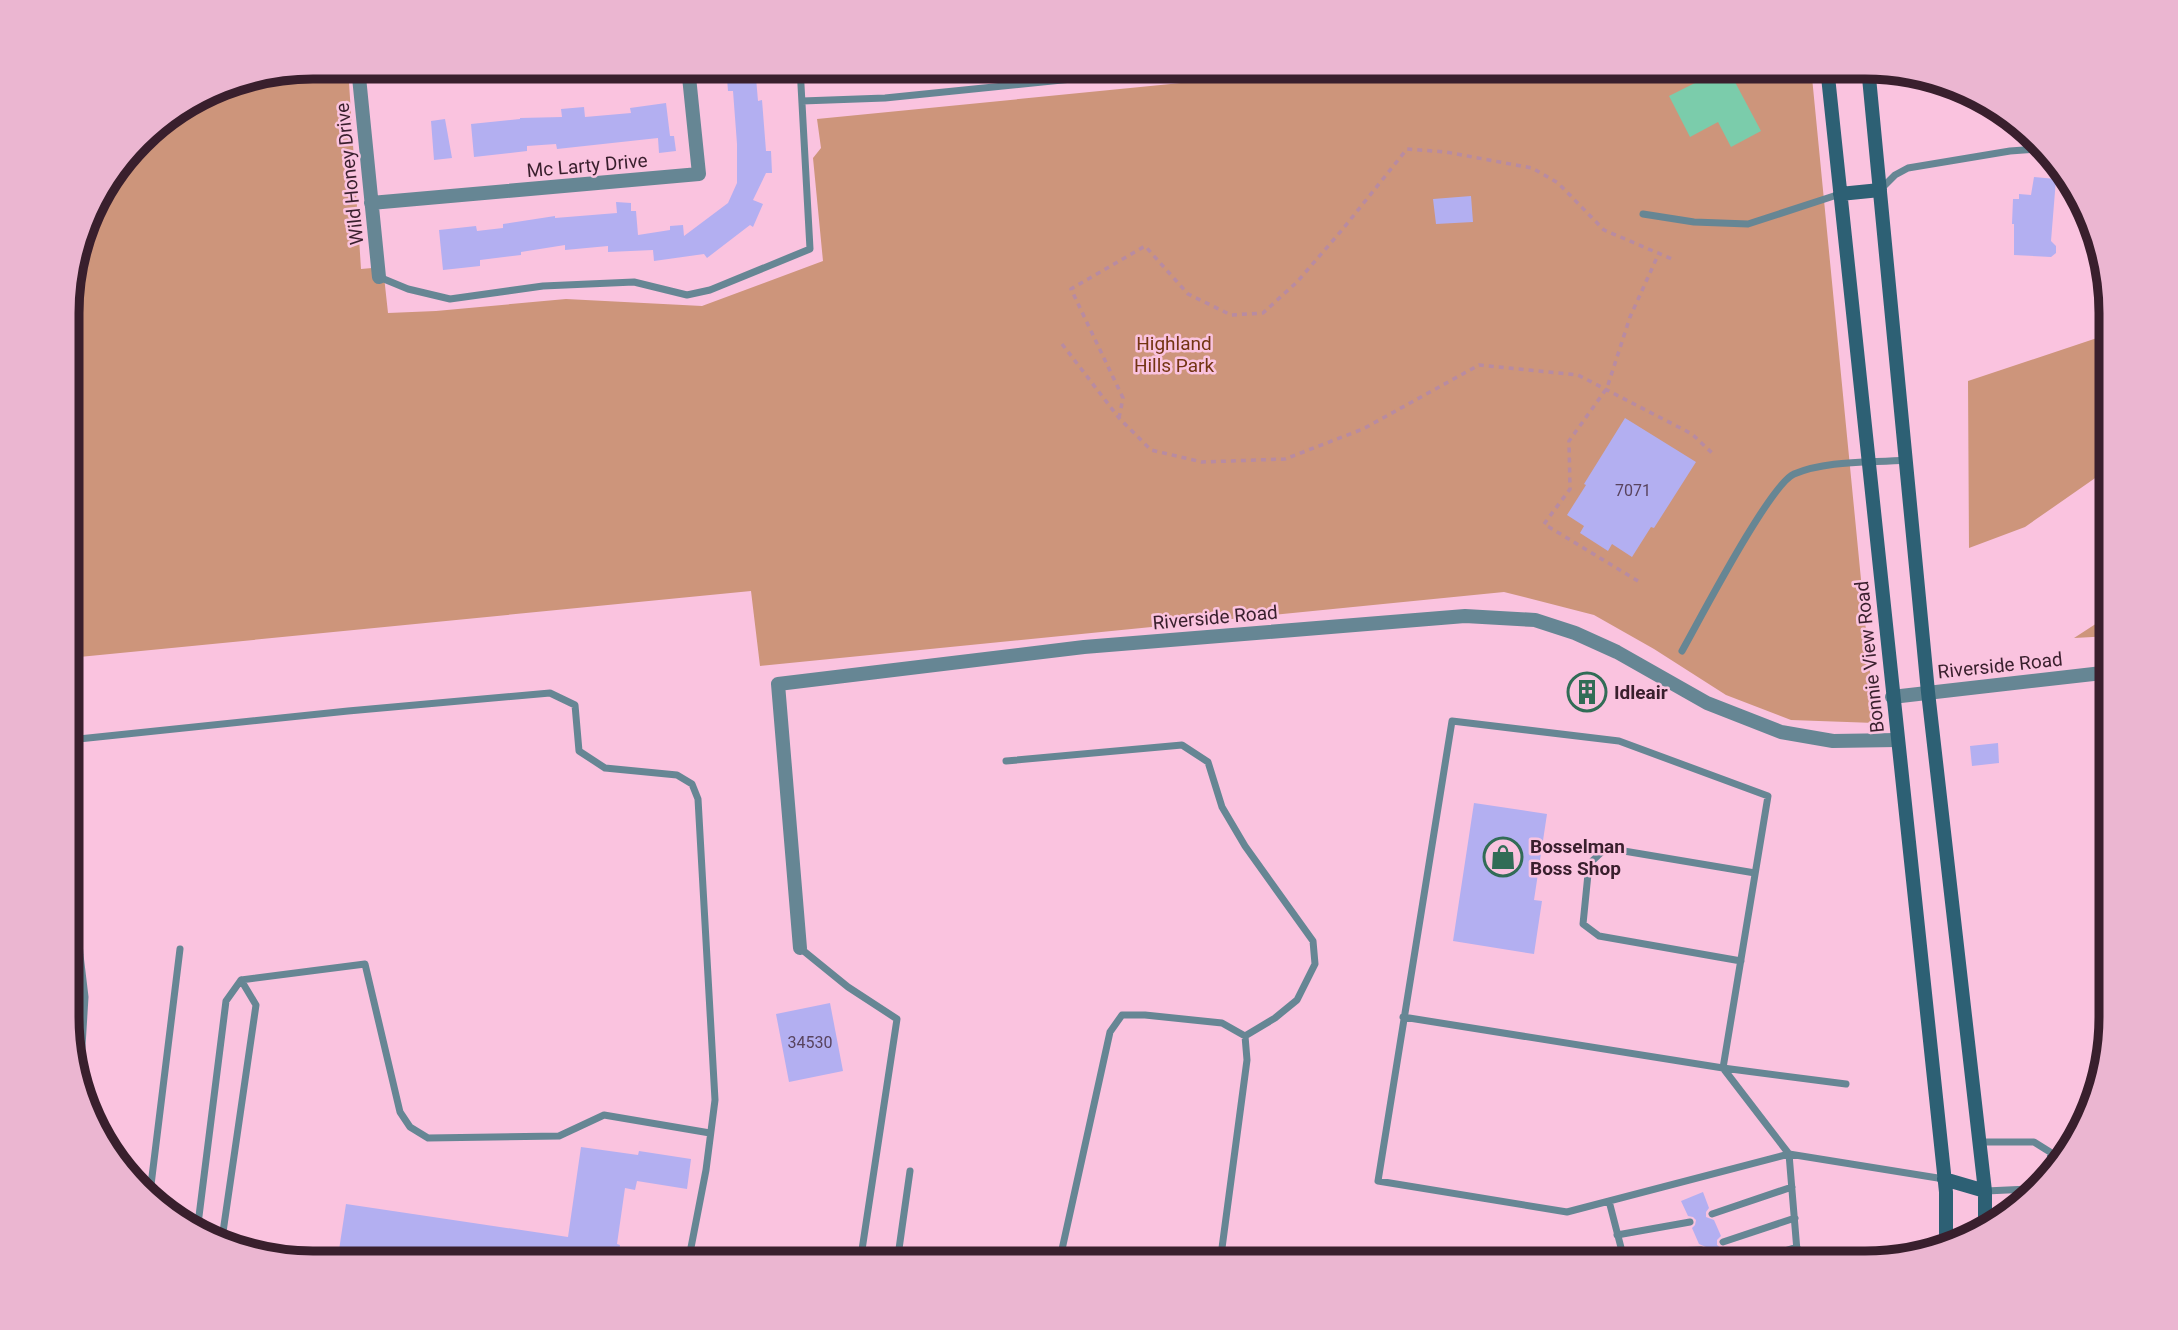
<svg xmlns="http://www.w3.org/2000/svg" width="2178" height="1330" font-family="Roboto,sans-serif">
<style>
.green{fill:#cd957b}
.water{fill:#7bccab}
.building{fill:#b3aff1}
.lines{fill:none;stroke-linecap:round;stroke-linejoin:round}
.path{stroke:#b88ba2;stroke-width:3.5;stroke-dasharray:5 5;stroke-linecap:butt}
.lane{stroke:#668694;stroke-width:7}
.street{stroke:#668694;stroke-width:14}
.secondary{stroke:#2d6074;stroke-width:14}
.labels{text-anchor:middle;stroke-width:5;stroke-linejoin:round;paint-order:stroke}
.number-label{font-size:16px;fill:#58435e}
.street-label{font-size:19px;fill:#391f2d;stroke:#fac3df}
.park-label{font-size:19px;fill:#733513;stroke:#fac3df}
.poi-label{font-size:19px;font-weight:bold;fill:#391f2d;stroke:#fac3df;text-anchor:start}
.rim{fill:none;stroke:#391f2d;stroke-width:9}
</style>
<rect width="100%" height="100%" fill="#fac3df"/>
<!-- green -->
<path class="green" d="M313 67H348L361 269 383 267 388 313 436 311 566 299 702 306 823 261 813 158 821 148 817 119 1343 67H1811L1875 723 1791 720 1726 695 1654 649 1594 615 1504 592 760 666 751 591 69 658V281L92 204 150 128 219 85Z
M2111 330V467L2025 527 1969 548 1968 381 2106 335Z
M2111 614V636L2074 638Z"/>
<!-- water -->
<path class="water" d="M1727 67 1761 131 1731 147 1718 122 1690 137 1669 96Z"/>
<!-- building -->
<path class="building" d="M726 66H755L758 101 762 100 766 151H771L772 173H766L753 200 763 204 753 227 750 225 707 258 704 254 654 261 653 250 608 252V246L565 250V245L521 252V255L480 260V266L443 270 439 230 476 226 477 231 503 228V224L555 216V218L617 213 616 202 631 203V211H636L638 235 670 230V226L683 225 684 236 728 203 737 183V144L733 91H728Z
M666 103 670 136H674L676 151 659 153 658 138 557 149 556 144 527 146V151L474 157 471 124 520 119V118L562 117 561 109 584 107 585 117 631 113 630 108Z
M445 119 452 158 434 160 431 121Z
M2034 177 2056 179 2051 241 2056 246V253L2051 257 2014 255V224H2012L2013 199H2019V194L2031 195Z
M1471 196 1473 222 1436 224 1433 199Z
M1625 418 1696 462 1654 528 1651 527 1632 557 1612 544 1608 551 1580 533 1584 526 1567 515 1586 485 1584 484Z
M1998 743 1999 763 1972 766 1970 746Z
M1474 803 1547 814 1534 900 1542 901 1534 954 1453 941Z
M830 1003 843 1071 789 1082 776 1014Z
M581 1147 638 1155 639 1151 691 1159 687 1189 637 1181 635 1190 625 1188 617 1244 620 1245 617 1263H337L346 1204 568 1237Z
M1703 1192 1709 1208 1706 1212V1217L1714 1220 1721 1236 1717 1240V1245L1721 1248H1725L1731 1263H1707L1703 1256 1707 1252 1706 1247 1699 1244 1692 1228 1695 1225 1696 1220 1693 1217 1688 1216 1681 1201Z"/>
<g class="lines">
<!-- path -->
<path class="path" d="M1062 344 1119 418 1151 450 1202 462 1285 459 1363 429 1479 365 1578 375 1692 434 1712 453
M1119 418 1123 398 1071 289 1145 246 1188 294 1231 315 1263 313 1297 282 1342 230 1407 149 1446 152 1532 168 1558 183 1604 230 1672 259
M1638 581 1544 524 1570 489 1569 441 1607 388 1630 317 1659 253"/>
<!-- lane -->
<path class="lane" d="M802 101 885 98 1189 67
M1880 190 1895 175 1908 168 2010 151 2037 149
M1643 214 1694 222 1748 224 1840 194
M379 277 408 289 450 299 543 286 634 282 687 295 710 290 810 249 800 67
M1682 651C1699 621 1770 484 1794 474 1828 460 1870 463 1906 460
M69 740 348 711 550 693 575 705 579 751 605 768 677 775 692 784 698 799 715 1100 706 1170 688 1263
M1006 761 1182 745 1208 762 1222 807 1245 846 1313 941 1315 964 1297 1000 1275 1018 1245 1036
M69 807 80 955 85 997 80 1079
M800 948 848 987 897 1019 860 1263
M1741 961 1599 936 1583 924 1589 864 1606 848 1755 873
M1403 1017 1723 1068 1846 1084
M1979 1142H2034L2050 1152 2052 1167
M1986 1191 2029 1189
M150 1193 180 949
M1609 1201 1625 1263
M1712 1214 1792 1187
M197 1232 226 1001 241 980 365 964 400 1112 410 1127 428 1138 559 1136 604 1115 710 1133
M1617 1235 1690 1222
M222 1239 256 1005 241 980
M1723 1242 1795 1218
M1622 1253 1701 1250
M897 1263 910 1171
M1059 1263 1110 1032 1122 1015H1145L1222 1023 1245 1036 1247 1060 1220 1263
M1747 1263 1797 1247
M1798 1263 1789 1154 1567 1212 1378 1181 1452 721 1619 741 1768 796 1723 1068 1789 1154 1944 1179"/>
<!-- street -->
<path class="street" d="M358 67 379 277
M371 203 699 174 688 67
M1892 697 2111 672
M800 948 778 684 1084 647 1465 616 1535 620 1575 633 1617 652 1707 703 1781 732 1833 741 1897 740"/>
<!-- secondary -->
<path class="secondary" d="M1827 67 1946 1192V1243
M1868 67 1928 692 1985 1191V1231
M1840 194 1880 190
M1944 1179 1985 1191"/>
</g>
<!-- icons -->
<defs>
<symbol id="building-ring" viewBox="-11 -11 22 22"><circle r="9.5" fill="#fac3df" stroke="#316c56" stroke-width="1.5"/><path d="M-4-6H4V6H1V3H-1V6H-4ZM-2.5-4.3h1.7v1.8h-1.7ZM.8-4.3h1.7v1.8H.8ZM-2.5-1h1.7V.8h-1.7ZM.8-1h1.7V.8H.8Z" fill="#316c56"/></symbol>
<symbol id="shop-ring" viewBox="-11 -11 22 22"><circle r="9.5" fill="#fac3df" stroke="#316c56" stroke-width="1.5"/><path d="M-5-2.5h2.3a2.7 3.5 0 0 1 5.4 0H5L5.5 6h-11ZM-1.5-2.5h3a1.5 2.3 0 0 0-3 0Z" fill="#316c56"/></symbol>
</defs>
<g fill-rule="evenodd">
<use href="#building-ring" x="1565" y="670" width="44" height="44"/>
<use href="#shop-ring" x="1481" y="835" width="44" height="44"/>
</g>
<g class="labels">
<!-- number labels -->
<g class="number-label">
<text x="1633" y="496">7071</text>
<text x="810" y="1048">34530</text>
</g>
<!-- street labels -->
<g class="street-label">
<text transform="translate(587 165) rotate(-5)" y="7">Mc Larty Drive</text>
<text transform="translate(349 174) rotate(-96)" y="7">Wild Honey Drive</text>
<text transform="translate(1215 617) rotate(-5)" y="7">Riverside Road</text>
<text transform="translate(1869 657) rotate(-96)" y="7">Bonnie View Road</text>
<text transform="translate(2000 665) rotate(-6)" y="7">Riverside Road</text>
</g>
<!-- park labels -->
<g class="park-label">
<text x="1174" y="350">Highland<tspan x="1174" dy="22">Hills Park</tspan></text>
</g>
<!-- poi labels -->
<g class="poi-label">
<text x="1614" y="699">Idleair</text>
<text x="1530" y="853">Bosselman<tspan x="1530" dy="22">Boss Shop</tspan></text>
</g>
</g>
<!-- crop -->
<path d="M0 0H2178V1330H0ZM313 79H1865A234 234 0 0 1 2099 313V1017A234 234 0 0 1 1865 1251H313A234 234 0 0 1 79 1017V313A234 234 0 0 1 313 79Z" fill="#ebb6d1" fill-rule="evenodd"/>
<path class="rim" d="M313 79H1865A234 234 0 0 1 2099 313V1017A234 234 0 0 1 1865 1251H313A234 234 0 0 1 79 1017V313A234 234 0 0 1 313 79Z"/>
</svg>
